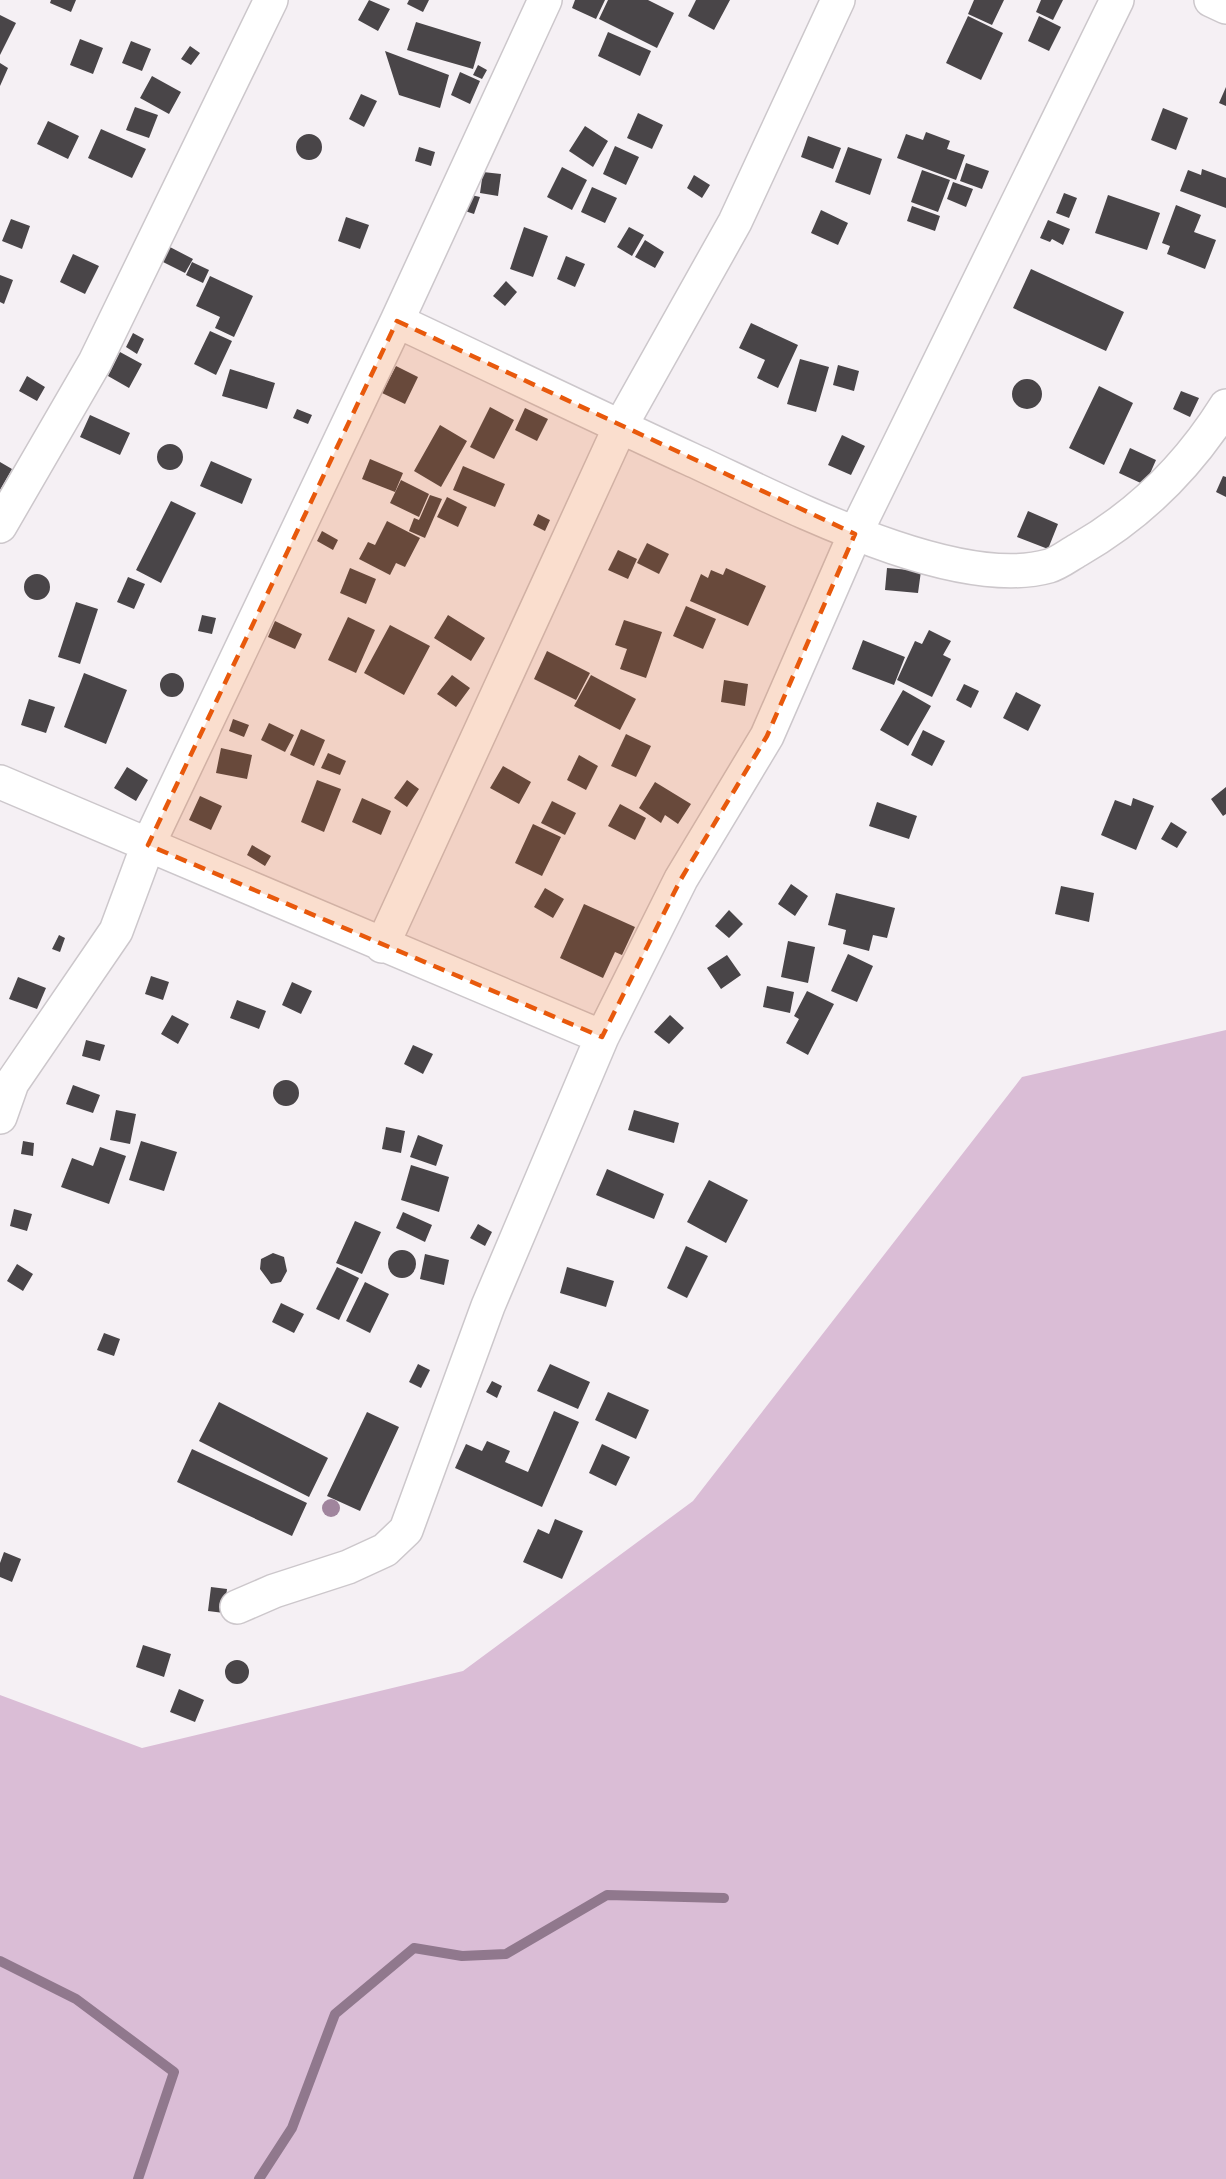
<svg xmlns="http://www.w3.org/2000/svg" width="1226" height="2179" font-family="'Source Sans 3',sans-serif">
<style>
.grass{fill:#dabdd6}
.lines{fill:none;stroke-linecap:round;stroke-linejoin:round}
.stream{stroke:#90788d;stroke-width:10}
.building{fill:#494548}
.minor-casing{stroke:#ccc7cb;stroke-width:36}
.minor{stroke:#fff;stroke-width:33}
.tree{fill:#a0859d}
.marked{fill:#e8590c;fill-opacity:0.2;stroke:#e8590c;stroke-width:4.5;stroke-dasharray:12 8;stroke-linejoin:round}
</style>
<rect width="100%" height="100%" fill="#f5f0f4"/>
<!-- grass -->
<path class="grass" d="M1226 1030V2179H0V1695L142 1748 463 1671 693 1501 1022 1077Z"/>
<g class="lines">
<!-- stream -->
<path class="stream" d="M0 1961 76 1999 174 2072 138 2179
M259 2179 292 2128 335 2014 414 1948 462 1956 506 1954 607 1895 724 1898"/>
</g>
<!-- building -->
<path class="building" d="M51 0H76L71 12 50 3Z
M369 0 390 9 378 31 358 20Z
M409 0H429L423 12 407 4Z
M575 0H605L596 19 572 8Z
M608 0H648L674 13 657 48 599 19Z
M696 0H730L714 30 688 16Z
M974 0H1004L992 25 968 14Z
M1041 0H1063L1053 20 1036 12Z
M0 15 16 23 0 55Z
M968 16 1003 33 981 80 946 63Z
M1039 16 1061 27 1049 51 1028 41Z
M416 22 481 42 473 69 407 50Z
M608 32 651 51 640 76 598 56Z
M80 39 103 48 93 74 70 65Z
M131 41 151 49 142 71 122 63Z
M190 46 200 53 191 65 181 59Z
M385 51 449 75 440 108 399 95Z
M0 63 8 68 0 86Z
M478 65 487 70 482 79 473 75Z
M460 72 480 81 470 104 451 95Z
M152 76 181 92 169 114 140 98Z
M1226 87V106L1219 103Z
M361 94 377 101 364 127 349 119Z
M135 107 158 115 149 138 126 130Z
M1163 108 1188 118 1176 150 1151 140Z
M638 113 663 125 652 149 627 138Z
M48 121 79 136 68 159 37 144Z
M585 126 608 141 593 167 569 151Z
M101 129 146 149 132 178 88 158Z
M926 132 950 141 947 149 965 155 956 180 897 158 906 134 923 140Z
M296 147a13 13 0 1 1 26 0a13 13 0 1 1-26 0Z
M808 136 841 148 833 169 801 157Z
M615 146 639 157 626 185 603 174Z
M419 147 435 152 431 166 415 161Z
M848 147 882 159 870 195 835 182Z
M966 163 989 171 982 189 960 181Z
M562 167 587 180 572 210 547 197Z
M1202 169 1226 178V208L1180 191 1188 170 1201 175Z
M922 170 950 180 938 212 911 202Z
M483 172 501 174 498 196 480 193Z
M694 175 710 185 702 198 687 188Z
M953 182 973 189 966 207 947 199Z
M592 187 617 198 605 223 581 212Z
M1064 193 1077 198 1069 218 1056 213Z
M471 195 480 197 474 214 465 211Z
M1108 195 1160 213 1147 250 1095 233Z
M1176 205 1201 215 1194 232 1216 240 1205 269 1167 254 1170 246 1162 243Z
M912 206 940 216 935 231 907 221Z
M821 210 848 223 838 245 811 233Z
M346 217 369 225 360 249 338 241Z
M11 219 30 226 22 249 2 241Z
M1048 220 1070 229 1063 245 1052 239 1050 242 1040 238Z
M524 227 548 236 533 277 510 269Z
M629 227 644 235 632 256 617 247Z
M645 240 664 252 655 268 635 257Z
M168 246 193 259 185 273 161 261Z
M73 254 99 266 85 294 60 282Z
M566 256 585 264 575 287 557 279Z
M192 262 209 270 203 283 186 275Z
M1031 269 1124 312 1106 351 1013 308Z
M0 275 13 280 4 304 0 302Z
M210 276 253 296 234 337 215 328 220 317 196 306Z
M506 281 517 292 505 306 493 296Z
M751 323 798 345 778 388 757 378 765 360 739 348Z
M210 331 232 341 216 375 194 364Z
M133 333 144 339 137 354 126 347Z
M120 352 142 364 129 388 108 376Z
M800 359 829 367 816 412 787 404Z
M838 365 859 371 854 391 833 385Z
M396 366 418 377 405 404 382 393Z
M230 369 275 383 267 409 222 396Z
M27 376 45 387 37 401 19 391Z
M1012 394a15 15 0 1 1 30 0a15 15 0 1 1-30 0Z
M1099 386 1133 403 1104 465 1069 448Z
M1181 391 1199 398 1190 417 1173 409Z
M490 407 514 420 494 459 470 447Z
M525 408 548 419 537 441 515 430Z
M297 409 312 415 308 424 293 418Z
M90 415 130 433 120 455 80 437Z
M440 425 467 441 441 487 414 471Z
M842 435 865 446 851 475 828 465Z
M157 457a13 13 0 1 1 26 0a13 13 0 1 1-26 0Z
M1130 448 1156 460 1145 485 1119 473Z
M370 459 403 473 395 492 362 479Z
M211 461 252 479 242 504 200 486Z
M0 462 12 469 0 490Z
M463 466 505 484 495 507 453 490Z
M1223 476 1226 477V497L1216 492Z
M401 480 429 494 419 517 390 503Z
M430 495 442 499 425 538 409 531 414 518 419 520Z
M447 497 467 507 458 527 437 517Z
M171 501 196 513 161 583 136 570Z
M1028 511 1058 524 1048 549 1017 537Z
M538 514 550 520 545 531 533 525Z
M387 521 420 538 405 567 396 563 390 575 359 559 368 542 375 545Z
M322 531 338 540 333 550 317 541Z
M647 543 669 554 659 574 637 563Z
M618 550 637 559 628 579 608 570Z
M350 568 376 579 366 604 340 593Z
M726 568 766 586 748 626 690 601 701 574 708 578 711 570 723 575Z
M887 568 921 571 918 593 885 590Z
M24 587a13 13 0 1 1 26 0a13 13 0 1 1-26 0Z
M128 577 145 584 134 609 117 602Z
M76 602 98 609 80 664 58 657Z
M686 606 716 619 703 649 673 636Z
M202 615 216 618 212 634 198 631Z
M448 615 485 638 471 661 434 638Z
M348 617 375 630 356 673 328 660Z
M624 620 662 632 646 678 620 669 627 649 615 645Z
M275 621 302 634 295 649 268 637Z
M390 625 430 646 404 695 364 673Z
M929 630 951 641 943 655 951 659 932 697 897 680 915 641 922 644Z
M863 640 905 657 894 685 852 669Z
M547 651 590 673 576 700 534 679Z
M160 685a12 12 0 1 1 24 0a12 12 0 1 1-24 0Z
M84 673 127 690 106 744 64 727Z
M452 675 470 688 456 707 437 694Z
M591 675 636 699 620 730 574 706Z
M724 680 748 684 745 706 721 702Z
M964 684 979 691 971 708 956 700Z
M903 690 931 706 908 746 880 730Z
M1016 692 1041 705 1028 731 1003 718Z
M29 699 55 707 46 733 21 725Z
M233 719 249 725 244 737 229 731Z
M269 723 294 735 285 752 261 740Z
M301 729 325 740 314 766 290 755Z
M923 730 945 741 932 766 911 755Z
M626 734 651 746 636 777 611 766Z
M221 748 252 755 247 779 216 773Z
M328 753 346 761 340 775 321 768Z
M579 755 598 766 586 790 567 780Z
M503 766 531 782 519 804 490 788Z
M127 767 148 780 136 801 114 788Z
M317 780 341 789 324 832 301 822Z
M407 780 419 789 407 807 394 798Z
M655 782 691 804 678 824 665 815 661 823 639 808Z
M1226 787V814L1223 816 1211 799Z
M200 796 222 806 211 830 189 820Z
M362 798 391 811 381 835 352 822Z
M1133 798 1154 806 1136 850 1101 835 1115 800 1131 806Z
M552 801 576 813 565 835 541 823Z
M877 802 917 816 909 839 869 826Z
M620 804 646 818 635 840 608 826Z
M1171 822 1187 832 1177 848 1161 839Z
M533 824 561 837 542 876 515 863Z
M252 845 271 856 265 866 247 855Z
M791 884 808 896 795 916 778 904Z
M1061 886 1094 893 1089 922 1055 914Z
M545 888 564 899 553 918 534 907Z
M836 893 895 908 887 938 873 935 869 951 843 944 846 930 828 925Z
M584 904 635 927 622 955 615 952 603 978 560 958Z
M729 910 743 924 729 938 715 926Z
M59 935 65 938 60 952 52 949Z
M788 941 815 947 808 983 781 977Z
M848 954 873 966 857 1002 831 991Z
M727 955 741 975 721 989 707 968Z
M151 976 169 982 163 1000 145 994Z
M18 977 46 988 37 1009 9 999Z
M292 982 312 991 301 1014 282 1005Z
M767 986 794 992 790 1013 763 1007Z
M807 991 834 1004 808 1055 786 1043 799 1019 794 1016Z
M237 1000 266 1011 259 1029 230 1018Z
M172 1015 189 1024 178 1044 161 1034Z
M670 1015 684 1028 669 1044 654 1032Z
M86 1040 105 1045 100 1061 82 1056Z
M413 1045 433 1054 423 1074 404 1064Z
M273 1093a13 13 0 1 1 26 0a13 13 0 1 1-26 0Z
M73 1085 100 1095 93 1113 66 1104Z
M116 1110 136 1114 130 1144 110 1140Z
M634 1110 679 1123 674 1143 628 1130Z
M386 1127 405 1131 401 1153 382 1149Z
M418 1135 443 1145 436 1166 410 1157Z
M23 1141 34 1143 33 1156 21 1154Z
M141 1141 177 1152 164 1191 129 1180Z
M100 1147 126 1156 109 1204 61 1187 72 1158 93 1166Z
M411 1165 449 1177 439 1212 401 1200Z
M607 1169 664 1194 654 1219 596 1195Z
M709 1180 748 1200 726 1243 687 1222Z
M14 1209 32 1214 27 1231 10 1226Z
M403 1212 432 1225 425 1242 396 1228Z
M355 1221 381 1232 362 1274 336 1263Z
M478 1224 492 1232 485 1246 470 1238Z
M686 1246 708 1256 687 1298 667 1288Z
M388 1264a14 14 0 1 1 28 0a14 14 0 1 1-28 0Z
M273 1253 284 1257 287 1271 281 1282 271 1284 260 1269 261 1259Z
M425 1254 449 1260 444 1285 420 1279Z
M17 1264 33 1274 23 1291 7 1281Z
M337 1267 359 1278 339 1320 316 1309Z
M567 1267 614 1281 606 1307 560 1293Z
M365 1282 389 1294 370 1333 346 1321Z
M281 1303 304 1314 294 1333 272 1322Z
M104 1333 120 1339 114 1356 97 1350Z
M418 1364 430 1370 421 1388 409 1382Z
M550 1364 590 1382 578 1409 537 1391Z
M492 1381 502 1386 497 1398 486 1392Z
M608 1392 649 1410 636 1439 595 1420Z
M219 1402 328 1458 309 1497 199 1441Z
M554 1411 579 1422 542 1507 455 1468 466 1444 482 1451 487 1441 510 1451 505 1462 528 1472Z
M367 1412 399 1427 360 1511 327 1496Z
M602 1444 630 1457 616 1486 589 1473Z
M192 1449 307 1503 292 1536 177 1482Z
M555 1519 583 1531 562 1579 523 1562 538 1529 549 1534Z
M4 1552 21 1559 12 1582 0 1577V1563Z
M211 1587 227 1589 224 1613 208 1611Z
M143 1645 171 1654 164 1677 136 1667Z
M225 1672a12 12 0 1 1 24 0a12 12 0 1 1-24 0Z
M179 1689 204 1700 195 1722 170 1712Z"/>
<g class="lines">
<defs>
<path id="minor" d="M1211 0 1226 7
M397 321C495 367 592 414 690 459 778 499 953 593 1049 566 1059 563 1069 555 1078 550 1139 515 1189 465 1226 406
M0 526 95 362 271 0
M0 782 602 1037
M382 946 620 427 735 222 838 0
M0 1117 12 1083 116 931 148 845 397 321 545 0
M237 1607 274 1591 348 1567 385 1550 406 1530 488 1306 602 1037 681 879 767 736 855 534 1117 0"/>
</defs>
<!-- minor casing -->
<use href="#minor" class="minor-casing"/>
<!-- minor -->
<use href="#minor" class="minor"/>
</g>
<!-- trees -->
<circle class="tree" cx="331" cy="1508" r="9"/>
<!-- marked area -->
<path class="marked" d="M397 321 855 534 767 736 681 879 602 1037 148 845Z"/>
</svg>
